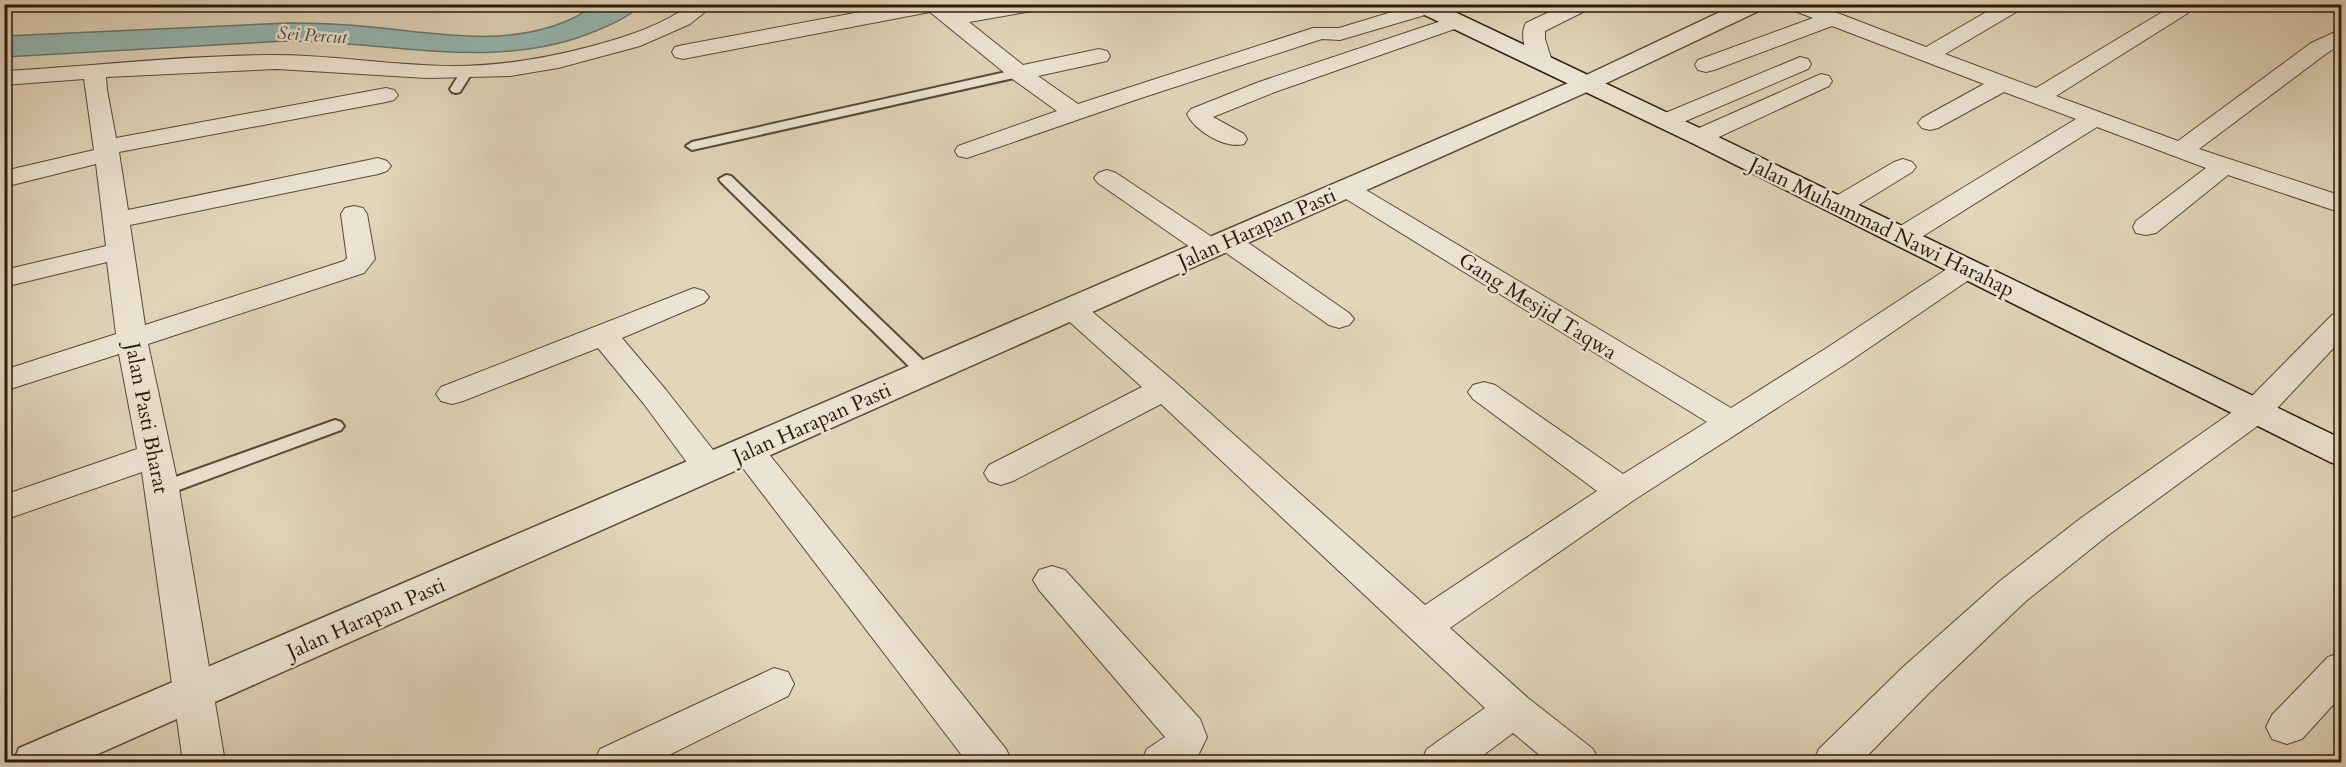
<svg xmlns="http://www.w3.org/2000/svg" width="2346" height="767" font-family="Cardo,serif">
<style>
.water{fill:#94b8b2;stroke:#6a796f;stroke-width:1.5}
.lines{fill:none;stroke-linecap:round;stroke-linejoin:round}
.service-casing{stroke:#594936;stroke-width:4}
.minor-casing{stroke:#594936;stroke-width:2}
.tertiary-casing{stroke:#594936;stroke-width:3}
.secondary-casing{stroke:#2c1a0a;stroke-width:3}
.service{fill:#ece4d2;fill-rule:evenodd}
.minor{fill:#ece4d2;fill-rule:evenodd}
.tertiary{fill:#ece4d2;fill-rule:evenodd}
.secondary{fill:#ece4d2;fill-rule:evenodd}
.labels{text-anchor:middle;stroke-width:5;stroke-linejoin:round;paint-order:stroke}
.far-water-label{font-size:18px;font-style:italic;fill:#4b493c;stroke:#ece4d2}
.street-label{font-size:21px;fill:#2c1a0a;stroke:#ece4d2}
</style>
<rect width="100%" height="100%" fill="#e1d5ba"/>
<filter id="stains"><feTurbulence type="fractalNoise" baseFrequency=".00333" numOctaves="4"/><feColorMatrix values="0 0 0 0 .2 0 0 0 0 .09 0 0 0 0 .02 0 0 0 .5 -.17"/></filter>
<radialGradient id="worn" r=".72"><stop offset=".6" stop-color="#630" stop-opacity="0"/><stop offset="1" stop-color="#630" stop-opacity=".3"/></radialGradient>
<!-- water -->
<path class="water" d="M591 5H641C629 17 613 24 598 30 499 73 390 41 286 41L5 57V36L288 23C316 23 343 24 371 27 436 33 506 48 569 20 577 16 587 12 591 5Z"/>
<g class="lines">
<defs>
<path id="service" d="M466 69 472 73 460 92 456 93 452 92 450 89 462 70Z
M1019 69 1023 70V76L692 150 686 146 692 142Z
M726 175 731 176 932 369 934 373 932 377H920L721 182 719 179Z
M335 420 341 422 344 426 341 430 168 494 162 495 156 494 153 489 156 484Z"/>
<path id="minor" d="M691 4H715L690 24 640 46 558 68 510 76 427 78 277 69 106 77 107 90 116 138 386 88 394 90 398 95 394 100 386 102 119 152 128 210 378 158 387 161 391 166 387 171 378 174 130 225 145 325 344 261 347 258 341 214 345 208 354 206 363 208 367 214 375 259 364 273 148 344 179 489 225 762H183L142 472 4 520V495L137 449 119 354 4 391V370L116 334 107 262 4 287V270L106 246 96 164 4 187V171L94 150 84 79 4 85V71C95 66 185 55 276 55 335 55 394 66 453 66 502 66 548 58 596 45 629 36 663 25 691 4Z
M903 4H946L956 12 1000 4H1048L1045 8 1038 10 969 22 1023 65 1099 49 1107 51 1110 56 1107 61 1038 76 1078 104 1313 28H1339L1418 4H1436L1438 8 1435 12 1340 40 1322 39 1138 99 967 158 958 156 955 151 958 146 1057 111 1011 78 930 12 683 59 675 57 672 52 675 47 683 45Z
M1566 4H1594L1591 8 1545 31V39L1552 61 1549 66 1541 68 1533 66C1526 55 1519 35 1526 23Z
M1784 4H1814L1926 47 2000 4H2026L2023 8 1945 54 2036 88 2174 5H2188L2191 9 2188 13 2056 96 2178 141 2311 43 2342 29V44L2327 53 2199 149 2342 196V213L2228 175 2156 233 2146 235 2136 233 2133 227 2136 221 2206 168 2097 127 1912 243 1902 245 1892 243 1888 237 1892 231 2076 119 2004 92 1938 128 1930 130 1922 128 1918 123 1922 118 1984 84 1832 26 1714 70 1706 72 1698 70 1695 65 1698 60 1813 18 1787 8Z
M1456 16 1463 18 1467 22 1463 26 1275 92 1213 117 1244 134 1247 139 1244 144C1225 149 1195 131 1187 114L1191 109 1259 82Z
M1800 57 1808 59 1811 64 1808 69 1674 126 1666 128 1658 126 1654 121 1658 116Z
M1821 74 1829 76 1832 81 1829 86 1708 142 1699 144 1690 142 1687 137 1690 132Z
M1903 159 1912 162 1916 167 1912 172 1847 212 1838 214 1829 212 1825 206 1829 200 1894 162Z
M1107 170 1116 173 1215 239 1217 235 1227 233 1237 235 1349 313 1354 319 1349 325 1339 328 1329 325 1222 250 1220 254 1210 256 1200 254 1098 183 1094 178 1098 173Z
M1347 181 1356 184 1731 408 1825 349 1956 263 1966 261 1976 263 1980 269 1976 275 1847 363 1634 500 1450 628 1528 698 1593 749 1599 762H1548L1513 733 1474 762H1421L1427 749 1485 708 1161 404 1013 481 1001 485 989 481 984 473 989 465 1142 387 1062 315 1057 309 1062 303 1072 300 1082 303 1175 382 1425 605 1597 491 1473 399 1468 392 1473 385 1484 382 1495 385 1623 474 1707 422 1338 194 1334 189 1338 184Z
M694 288 704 291 709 297 704 303 622 338 666 390 721 460 726 468 721 476 709 480 697 476 644 404 598 348 463 401 452 404 441 401 436 394 441 387Z
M2342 312V339L2267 419 2107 536 2026 601 1930 692 1861 762H1813L1819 749 1902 668 2000 581 2081 518 2245 403 2332 315Z
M748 440 760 443 1006 749 1012 762H967L736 459 731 451 736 443Z
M1052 566 1065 570 1200 719 1207 737 1195 762H1141L1147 749 1165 737 1039 590 1033 580 1039 570Z
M2342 652V695L2302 739 2287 744 2272 739 2266 727 2272 715 2328 657Z
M774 668 788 672 794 684 788 696 655 762H594L600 749Z"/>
<path id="tertiary" d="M1737 4H1765L1763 9 1596 88 80 762H13L19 748 1580 78Z"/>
<path id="secondary" d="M1410 4H1438L1708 132 2342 439V466L2330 462 1690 142 1412 9Z"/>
</defs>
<!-- service casing -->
<use href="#service" class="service-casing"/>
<!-- minor casing -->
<use href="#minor" class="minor-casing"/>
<!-- tertiary casing -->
<use href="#tertiary" class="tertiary-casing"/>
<!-- secondary casing -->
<use href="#secondary" class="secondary-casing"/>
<!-- service -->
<use href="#service" class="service"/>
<!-- minor -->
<use href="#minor" class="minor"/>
<!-- tertiary -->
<use href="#tertiary" class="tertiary"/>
<!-- secondary -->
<use href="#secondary" class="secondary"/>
</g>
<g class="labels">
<!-- far-water labels -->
<g class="far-water-label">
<text transform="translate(312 35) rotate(4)" y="6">Sei Percut</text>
</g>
<!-- street labels -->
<g class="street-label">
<text transform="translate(1882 227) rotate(26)" y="7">Jalan Muhammad Nawi Harahap</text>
<text transform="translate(1257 228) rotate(-24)" y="7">Jalan Harapan Pasti</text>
<text transform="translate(1538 306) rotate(32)" y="7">Gang Mesjid Taqwa</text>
<text transform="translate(147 418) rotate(79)" y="7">Jalan Pasti Bharat</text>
<text transform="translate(812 423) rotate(-24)" y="7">Jalan Harapan Pasti</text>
<text transform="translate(366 618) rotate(-24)" y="7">Jalan Harapan Pasti</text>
</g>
</g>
<!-- margin -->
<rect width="2346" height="767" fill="none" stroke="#e1d5ba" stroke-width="24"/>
<rect x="6" y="6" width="2334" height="755" fill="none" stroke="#2c1a0a" stroke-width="3"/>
<rect x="12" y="12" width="2322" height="743" fill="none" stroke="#2c1a0a" stroke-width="1.5"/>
<rect width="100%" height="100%" filter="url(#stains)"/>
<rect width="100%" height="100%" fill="url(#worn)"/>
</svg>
